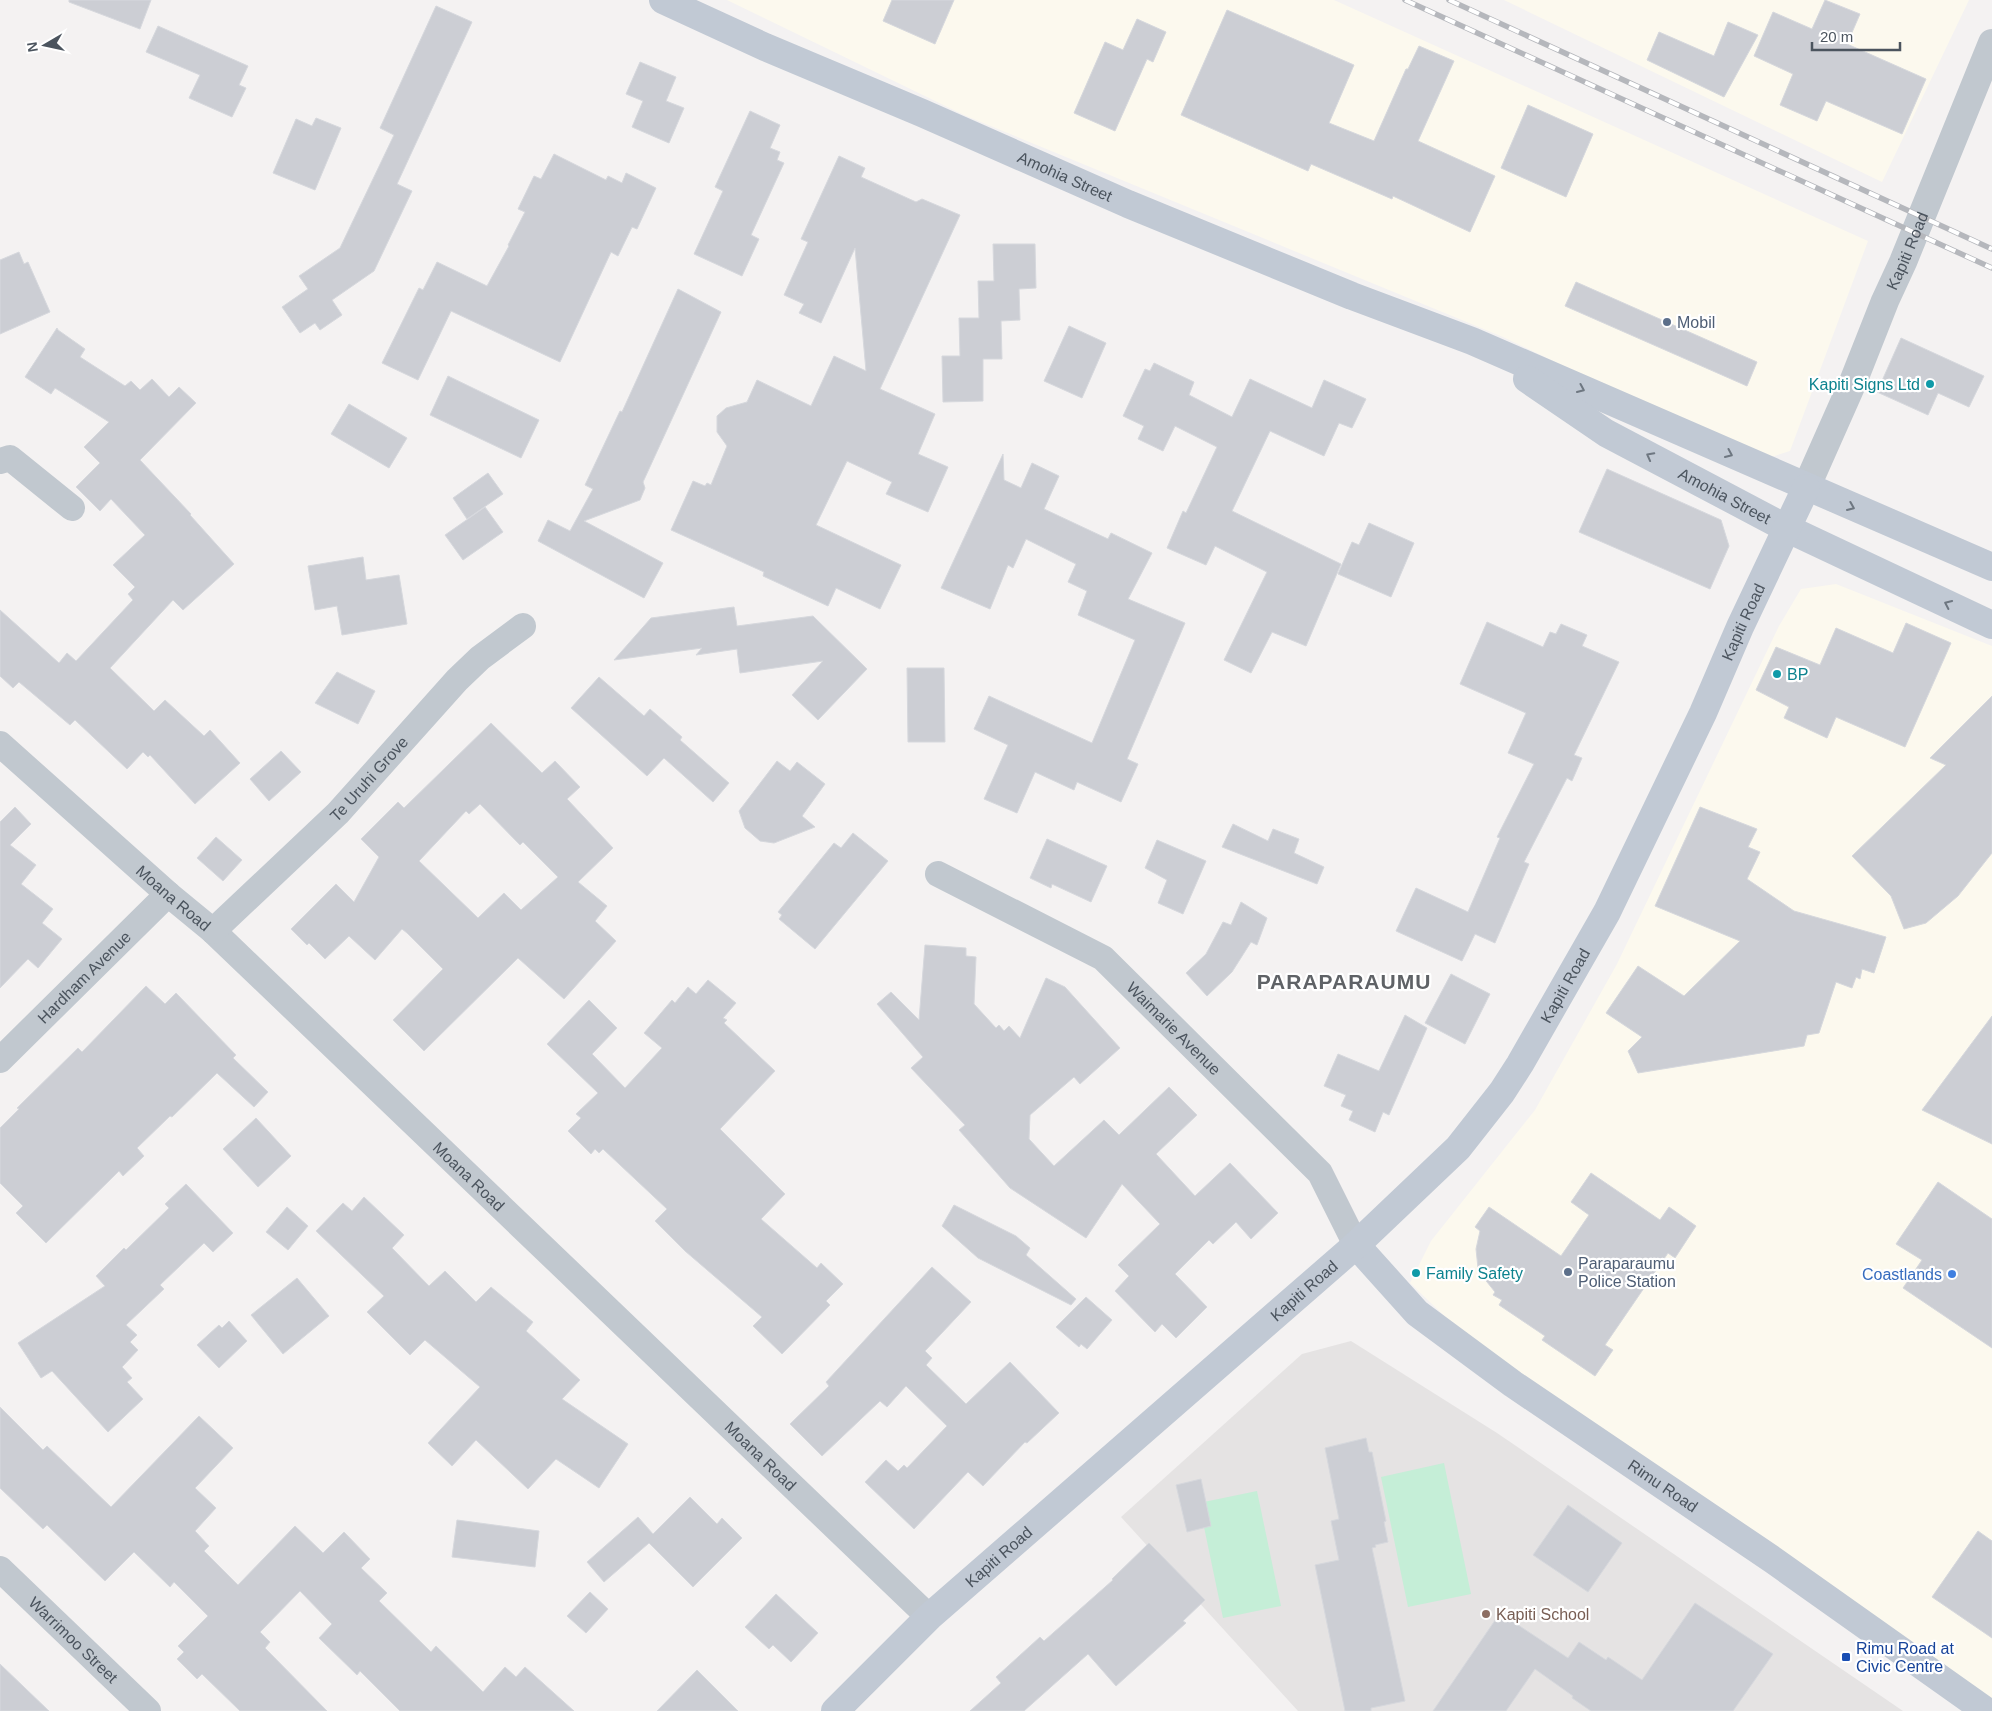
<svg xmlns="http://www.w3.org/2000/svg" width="1992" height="1711" font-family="Helvetica,sans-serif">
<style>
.commercial{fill:#fcf9ee}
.education{fill:#e5e3e3}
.green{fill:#c5eed7}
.building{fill:#ccced4;stroke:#d6d8dd;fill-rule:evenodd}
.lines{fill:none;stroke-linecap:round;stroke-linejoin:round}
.minor{stroke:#c1c8cf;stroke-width:26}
.tertiary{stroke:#c1c8cf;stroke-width:28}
.secondary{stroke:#c1c9d4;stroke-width:28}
.rail-casing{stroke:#b5b7bc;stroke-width:5.5}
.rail{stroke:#fff;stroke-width:4;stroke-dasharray:11;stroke-linecap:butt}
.oneway{stroke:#6e7781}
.service-dot{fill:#5c6f8a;stroke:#fff;stroke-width:2}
.culture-dot{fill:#0f9aa8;stroke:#fff;stroke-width:2}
.shop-dot{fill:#3f7fe0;stroke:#fff;stroke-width:2}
.education-dot{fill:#8d6e63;stroke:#fff;stroke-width:2}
.transit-dot{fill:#1a4fb4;stroke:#fff;stroke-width:2}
.labels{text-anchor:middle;stroke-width:4.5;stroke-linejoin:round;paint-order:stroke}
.street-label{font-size:16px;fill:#4b545e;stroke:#fff}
.service-label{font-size:16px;fill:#4e5e75;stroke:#fff;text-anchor:start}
.culture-label{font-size:16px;fill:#0d838f;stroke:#fff;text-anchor:start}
.shop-label{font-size:16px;fill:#366cbe;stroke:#fff;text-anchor:end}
.education-label{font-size:16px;fill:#785e54;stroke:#fff;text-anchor:start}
.transit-label{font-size:16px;fill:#164399;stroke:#fff;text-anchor:start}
.district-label{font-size:21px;font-weight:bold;letter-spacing:1px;fill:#5f6266;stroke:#fff}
</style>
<rect width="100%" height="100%" fill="#f4f2f2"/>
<!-- commercial -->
<path class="commercial" d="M727 0H1334L1868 241 1790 451 1762 460 1503 337 964 115Z
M1504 0H1969L1882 182Z
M1836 584 1992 646V1701L1481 1351 1410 1283 1431 1241 1535 1110 1617 964 1779 626 1801 589Z"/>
<!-- education -->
<path class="education" d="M1351 1341 1497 1433 1903 1711H1298L1121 1517 1302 1354Z"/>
<!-- green -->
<path class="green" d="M1444 1463 1471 1594 1408 1607 1381 1477Z
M1257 1491 1281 1606 1223 1618 1199 1503Z"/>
<!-- building -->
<path class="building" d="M69 0H151L140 29 69 2Z
M892 0H954L935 44 883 21Z
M1825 0 1860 14 1847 44 1926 79 1902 134 1826 101 1817 121 1780 105 1793 74 1754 56 1773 12 1812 29Z
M436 6 472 22 397 184 412 191 374 271 332 300 342 315 320 330 315 323 300 333 282 307 308 289 299 276 340 248 394 135 380 128Z
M1227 10 1354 65 1329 123 1374 141 1406 69H1408L1419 46 1454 61 1418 141 1495 176 1470 232 1393 196 1392 199 1311 164 1308 171 1181 115Z
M1137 19 1166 32 1153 62 1147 59 1115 131 1074 113 1105 42 1123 50Z
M1728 22 1758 35 1724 97 1647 60 1659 32 1714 56Z
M158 26 248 66 239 85 246 88 232 117 189 98 200 75 146 52Z
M640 62 676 77 666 101 684 108 669 143 632 127 643 101 626 94Z
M1528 105 1593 134 1566 197 1501 168Z
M750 111 780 125 770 148 780 152 777 160 784 163 751 235 759 239 742 276 694 254 723 191 715 187Z
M316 118 341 128 315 190 273 173 296 119 312 126Z
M554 154 606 180 608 176 622 183 626 173 656 188 637 229 632 227 618 256 611 252 560 362 451 311 418 380 382 363 419 288 423 290 437 262 487 286 509 246 508 245 525 212 518 209 534 176 541 179Z
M839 156 865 168 861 177 916 202 922 199 960 215 880 389 935 414 918 454 948 467 928 512 886 494 892 482 847 461 816 525 901 565 880 609 836 588 828 606 763 576 764 572 671 530 693 481 705 486 707 483 711 485 727 446 717 432V416L726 408 747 402 757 380 811 406 834 356 866 371 855 248 821 323 799 313 804 304 784 295 808 242 801 239Z
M993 244H1035L1036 288 1019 289 1020 320 1001 321 1002 359H983V401L943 402 942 356H960L959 318H979L978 281H994Z
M19 252 24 264 28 262 50 312 0 334V260Z
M1576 282 1757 362 1747 386 1565 306Z
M678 289 721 312 643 482 645 488 640 500 584 521 663 563 644 598 538 541 548 520 570 531 593 489 585 485 620 411 622 412Z
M1069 326 1106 343 1082 398 1044 381Z
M57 328 58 330 85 349 80 357 125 386 131 381 140 390 152 379 169 397 179 387 196 403 140 460 191 514 190 515 234 564 183 610 173 600 110 668 154 711 165 700 204 736 210 730 240 763 195 804 150 755 148 757 143 752 127 769 75 720 70 725 19 682 13 688 0 676V610L59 663 67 653 76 661 133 600 128 594 135 587 113 565 145 535 111 499 100 511 76 487 100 463 84 447 109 422 55 388 51 394 25 377Z
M1901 338 1984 376 1969 407 1938 393 1928 415 1877 392Z
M1154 363 1194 382 1189 395 1232 417 1250 379 1312 408 1324 380 1366 399 1352 428 1339 423 1324 456 1270 431 1232 511 1341 564 1306 646 1272 632 1251 673 1224 660 1267 572 1215 546 1206 565 1167 548 1183 511 1186 513 1217 447 1175 426 1163 451 1138 439 1144 426 1123 416 1145 369 1150 371Z
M448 376 539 420 521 458 430 415Z
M349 404 407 438 389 468 331 434Z
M1003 454 1004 480 1021 488 1032 463 1059 476 1044 509 1108 539 1111 533 1152 553 1128 599 1185 623 1127 759 1138 764 1121 802 1077 782 1074 790 1035 772 1017 813 984 799 1008 745 974 729 989 696 1092 743 1135 640 1078 615 1087 591 1068 582 1076 564 1026 539 1013 568 1008 565 990 609 941 588Z
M1607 469 1721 520 1729 546 1710 589 1579 532Z
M488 473 503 494 467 519 453 498Z
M485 507 503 532 463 560 445 535Z
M1369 523 1414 543 1391 597 1338 574 1352 542 1359 545Z
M363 557 366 580 399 575 407 624 342 635 337 606 315 610 308 566Z
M734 607 737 626 813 616 867 669 818 720 792 695 823 661 740 673 737 649 696 655 702 648 614 660 651 618Z
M1487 622 1543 647 1550 632 1556 634 1561 624 1587 635 1582 646 1619 662 1574 755 1582 758 1572 781 1567 778 1524 862 1529 864 1495 943 1475 934 1462 961 1396 931 1416 888 1468 912 1500 838 1497 837 1534 764 1508 753 1526 713 1460 684Z
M1906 623 1951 643 1905 747 1836 717 1827 738 1784 718 1789 707 1756 690 1776 647 1820 665 1836 628 1893 653Z
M907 668H944L945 742H908Z
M337 672 375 691 358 724 315 703Z
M599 677 644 716 650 709 682 737 680 740 729 783 713 802 664 758 647 776 571 708Z
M1992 696V853L1958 896 1926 923 1904 929 1891 896 1852 856 1946 765 1930 758Z
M491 723 542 773 555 761 580 787 567 799 613 848 578 882 607 906 595 921 616 941 564 999 518 958 424 1051 393 1020 443 969 407 933 402 929 375 960 349 936 325 959 309 943 307 945 291 929 336 884 354 902 379 857 361 839 398 802 404 808ZM480 804 520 845 523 842 558 877 521 910 504 893 478 918 419 861 466 811 469 814Z
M281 751 301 772 269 801 250 779Z
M777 761 790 771 797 762 825 784 802 816 815 827 774 843 760 841 745 828 739 811Z
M15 807 31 824 10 845 36 865 21 884 53 909 42 923 62 939 38 968 28 959 0 988V822Z
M1700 807 1757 829 1748 847 1760 852 1747 879 1794 911 1886 937 1874 973 1862 969 1860 979 1856 977 1852 988 1836 982 1819 1033 1807 1035 1804 1046 1638 1073 1628 1051 1642 1037 1606 1013 1638 966 1684 996 1740 941 1655 906Z
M1233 824 1268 841 1273 829 1299 839 1294 853 1324 867 1317 884 1222 847Z
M853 833 888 861 815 949 779 919 782 915 778 912 834 843 841 848Z
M216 837 242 860 223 881 197 858Z
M1047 839 1107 866 1091 902 1052 884 1051 888 1030 878Z
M1157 840 1206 861 1183 914 1158 903 1167 880 1145 868Z
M1241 902 1267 918 1257 945 1251 942 1232 972 1207 996 1186 973 1206 954 1223 922 1231 925Z
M925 945 966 948V956L976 957 974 1004 996 1028 999 1025 1004 1031 1009 1026 1020 1038 1046 978 1065 987 1120 1048 1080 1084 1074 1077 1030 1115 1029 1139 1054 1166 1104 1120 1119 1135 1169 1087 1197 1115 1156 1154 1195 1196 1230 1163 1278 1213 1251 1239 1236 1222 1213 1244 1209 1240 1175 1274 1207 1307 1176 1338 1162 1324 1155 1332 1115 1291 1129 1276 1118 1265 1160 1224 1122 1184 1086 1238 1010 1188 959 1130 965 1125 911 1068 923 1057 877 1004 891 992 919 1020Z
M1451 974 1490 994 1465 1044 1425 1023Z
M708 980 736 1003 723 1018 727 1020 724 1023 775 1071 720 1129 785 1194 761 1219 817 1268 821 1263 843 1284 826 1301 830 1305 782 1354 753 1326 762 1317 685 1251 655 1221 667 1209 603 1149 599 1153 595 1149 591 1154 568 1131 581 1118 576 1114 598 1093 547 1044 589 1000 617 1028 592 1054 625 1088 662 1048 644 1033 672 1000 675 1003 688 987 696 994Z
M146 986 165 1004 176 993 236 1055 233 1058 268 1092 254 1107 217 1073 172 1117 170 1116 137 1148 144 1156 123 1176 119 1171 46 1243 16 1213 23 1206 0 1183V1128L19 1109 17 1108 78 1048 82 1052Z
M1405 1015 1427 1028 1389 1115 1383 1112 1375 1132 1349 1120 1353 1111 1341 1106 1346 1095 1324 1086 1338 1054 1379 1071Z
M1992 1016V1144L1922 1110Z
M256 1118 291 1156 258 1187 223 1149Z
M1591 1173 1660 1220 1669 1207 1696 1226 1675 1258 1668 1253 1605 1345 1613 1350 1595 1376 1542 1340 1545 1336 1499 1305 1502 1300 1493 1295 1495 1292 1483 1277 1478 1268 1476 1249 1480 1231 1475 1227 1489 1207 1561 1256 1589 1215 1571 1202Z
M1938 1182 1992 1219V1348L1903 1288 1922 1260 1896 1244Z
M186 1184 233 1233 213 1252 204 1243 160 1285 164 1289 126 1325 137 1335 130 1342 138 1350 122 1367 132 1378 127 1382 143 1399 108 1432 52 1371 41 1378 18 1343 105 1286 96 1276 124 1248 126 1250 169 1208 165 1204Z
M364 1197 404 1235 392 1248 429 1286 445 1271 476 1302 491 1287 533 1322 526 1331 580 1380 562 1399 628 1444 599 1488 556 1459 528 1489 476 1440 452 1466 428 1443 480 1387 425 1340 410 1355 367 1312 384 1296 316 1231 343 1203 352 1211Z
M954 1205 1016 1236 1030 1248 1026 1255 1076 1299 1071 1305 978 1258 942 1226Z
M287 1207 308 1226 288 1250 266 1232Z
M932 1267 971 1302 925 1351 932 1358 926 1365 966 1404 1010 1362 1059 1413 1027 1443 1025 1442 983 1486 968 1472 914 1529 865 1482 886 1460 898 1471 904 1465 907 1468 947 1426 906 1386 887 1407 880 1401 822 1456 790 1424 829 1386 826 1382Z
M297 1278 329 1316 283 1354 251 1315Z
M1086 1297 1112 1320 1087 1349 1081 1344 1079 1347 1056 1327Z
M229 1321 247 1341 219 1368 197 1345 219 1325 222 1328Z
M0 1407 43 1450 47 1446 111 1507 199 1416 233 1448 195 1488 216 1508 195 1531 209 1546 204 1551 238 1585 295 1526 323 1553 344 1532 370 1559 361 1568 387 1593 379 1601 431 1652 436 1646 483 1692 505 1667 516 1677 525 1667 574 1711H400L360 1671 357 1675 319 1638 332 1624 300 1591 260 1632 270 1642 265 1648 327 1711H240L202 1674 197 1679 177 1659 184 1652 178 1646 208 1616 174 1582 170 1587 134 1552 105 1581 47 1525 43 1529 0 1488Z
M1366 1438 1369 1452H1372L1386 1521 1384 1522 1388 1542 1375 1545 1376 1547 1372 1548 1405 1701 1371 1708V1711H1345L1315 1565 1339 1560 1331 1521 1339 1519 1325 1448Z
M1201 1479 1211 1526 1187 1532 1176 1485Z
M690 1497 717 1524 722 1518 742 1538 693 1587 649 1543 604 1582 587 1562 638 1517 653 1534Z
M1568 1505 1622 1543 1588 1592 1533 1555Z
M457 1520 539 1531 535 1567 452 1557Z
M1978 1531 1992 1541V1638L1932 1597Z
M1149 1543 1205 1600 1183 1621 1186 1623 1116 1686 1088 1654 1024 1711H970L1001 1683 996 1677 1040 1637 1044 1641 1113 1580 1112 1579Z
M590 1592 608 1609 586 1633 567 1616Z
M776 1594 818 1633 791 1662 773 1645 769 1649 745 1627Z
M1695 1603 1773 1654 1733 1711H1591L1572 1698 1573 1696 1535 1669 1506 1711H1433L1500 1613 1568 1658 1579 1642 1606 1660 1608 1657 1642 1680Z
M0 1664 49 1711H0Z
M697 1670 738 1711H657Z"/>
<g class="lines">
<!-- minor -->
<g class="minor">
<path d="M0 461 10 458 72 508"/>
<path id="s1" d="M0 744 168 894 213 931 929 1617"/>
<path id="s2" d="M938 874 1103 958 1320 1173 1356 1245"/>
<path id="s3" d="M213 931 338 813 457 680 480 658 523 626"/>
<path id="s4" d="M0 1060 168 894"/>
<path id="s5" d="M0 1569 148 1711"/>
</g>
<!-- tertiary -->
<path class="tertiary" id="s6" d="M1806 488 1853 382 1885 301 1903 262 1992 43"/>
<!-- secondary -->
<g class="secondary">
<path id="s7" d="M663 0 765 47 922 113 1128 204 1352 296 1472 341 1992 567"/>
<path id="s8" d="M1527 379 1606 433 1786 528 1992 625"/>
<path id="s9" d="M1356 1245 1417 1313 1513 1384 1773 1560 1986 1711"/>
<path id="s10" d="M835 1711 929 1617 1356 1245 1458 1148 1502 1092 1520 1064 1607 912 1703 713 1740 627 1806 488"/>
</g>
<defs>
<path id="rail" d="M1405 0 1992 268
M1449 0 1992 249"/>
</defs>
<!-- rail casing -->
<use href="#rail" class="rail-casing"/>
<!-- rail -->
<use href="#rail" class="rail"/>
</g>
<!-- one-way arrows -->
<defs><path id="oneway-chevron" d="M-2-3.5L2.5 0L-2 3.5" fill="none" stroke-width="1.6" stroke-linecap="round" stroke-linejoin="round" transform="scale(1.25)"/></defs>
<g class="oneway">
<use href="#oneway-chevron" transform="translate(1581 389) rotate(24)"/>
<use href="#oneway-chevron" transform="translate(1729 454) rotate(24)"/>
<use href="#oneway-chevron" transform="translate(1650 456) rotate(-152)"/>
<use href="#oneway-chevron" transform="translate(1851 507) rotate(23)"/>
<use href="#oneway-chevron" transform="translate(1948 604) rotate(-155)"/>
</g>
<!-- markers -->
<g class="service-dot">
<circle cx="1667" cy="322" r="5"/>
<circle cx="1568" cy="1272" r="5"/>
</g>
<g class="culture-dot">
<circle cx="1930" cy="384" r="5"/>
<circle cx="1777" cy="674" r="5"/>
<circle cx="1416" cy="1273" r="5"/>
</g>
<circle class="shop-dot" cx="1952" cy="1274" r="5"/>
<circle class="education-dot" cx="1486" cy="1614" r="5"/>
<rect class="transit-dot" x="1841" y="1652" width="10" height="10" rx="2.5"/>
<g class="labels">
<!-- street labels -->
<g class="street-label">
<text dy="6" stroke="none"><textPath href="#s7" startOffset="439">Amohia Street</textPath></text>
<text dy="6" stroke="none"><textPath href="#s6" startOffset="258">Kapiti Road</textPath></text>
<text dy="6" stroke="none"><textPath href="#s8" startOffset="230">Amohia Street</textPath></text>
<text dy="6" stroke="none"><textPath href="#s10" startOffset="1440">Kapiti Road</textPath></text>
<text dy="6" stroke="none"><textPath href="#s3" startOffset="218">Te Uruhi Grove</textPath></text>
<text dy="6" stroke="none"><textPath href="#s1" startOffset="232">Moana Road</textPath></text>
<text dy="6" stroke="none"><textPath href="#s4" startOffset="118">Hardham Avenue</textPath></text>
<text dy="6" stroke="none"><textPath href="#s10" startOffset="1035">Kapiti Road</textPath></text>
<text dy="6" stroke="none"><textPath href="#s2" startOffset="285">Waimarie Avenue</textPath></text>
<text dy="6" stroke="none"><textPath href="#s1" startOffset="638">Moana Road</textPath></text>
<text dy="6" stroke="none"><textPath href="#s10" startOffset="630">Kapiti Road</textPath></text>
<text dy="6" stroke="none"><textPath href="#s1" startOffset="1042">Moana Road</textPath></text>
<text dy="6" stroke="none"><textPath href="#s9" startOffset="392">Rimu Road</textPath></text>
<text dy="6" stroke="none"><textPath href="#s10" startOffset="225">Kapiti Road</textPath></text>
<text dy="6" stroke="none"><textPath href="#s5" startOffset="102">Warrimoo Street</textPath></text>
</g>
<!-- service labels -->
<g class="service-label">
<text x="1677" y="328">Mobil</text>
<text x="1578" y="1269">Paraparaumu<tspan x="1578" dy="18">Police Station</tspan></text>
</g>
<!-- culture labels -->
<g class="culture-label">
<text x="1920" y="390" text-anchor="end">Kapiti Signs Ltd</text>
<text x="1787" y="680">BP</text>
<text x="1426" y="1279">Family Safety</text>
</g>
<!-- shop labels -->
<g class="shop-label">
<text x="1942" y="1280">Coastlands</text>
</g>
<!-- education labels -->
<g class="education-label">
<text x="1496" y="1620">Kapiti School</text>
</g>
<!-- transit labels -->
<g class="transit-label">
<text x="1856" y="1654">Rimu Road at<tspan x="1856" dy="18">Civic Centre</tspan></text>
</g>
<!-- district labels -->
<g class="district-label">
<text x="1344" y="989">PARAPARAUMU</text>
</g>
</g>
<!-- north arrow -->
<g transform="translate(45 45) rotate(261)" stroke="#ffffff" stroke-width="4" paint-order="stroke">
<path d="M0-4L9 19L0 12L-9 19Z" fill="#4b545e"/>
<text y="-8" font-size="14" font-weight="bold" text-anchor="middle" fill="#4b545e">N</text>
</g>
<!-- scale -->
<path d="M1812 42v8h88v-8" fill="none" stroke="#4b545e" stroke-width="2.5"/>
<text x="1820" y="42" font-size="15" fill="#4b545e" stroke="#ffffff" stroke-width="4" paint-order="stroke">20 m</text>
</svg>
